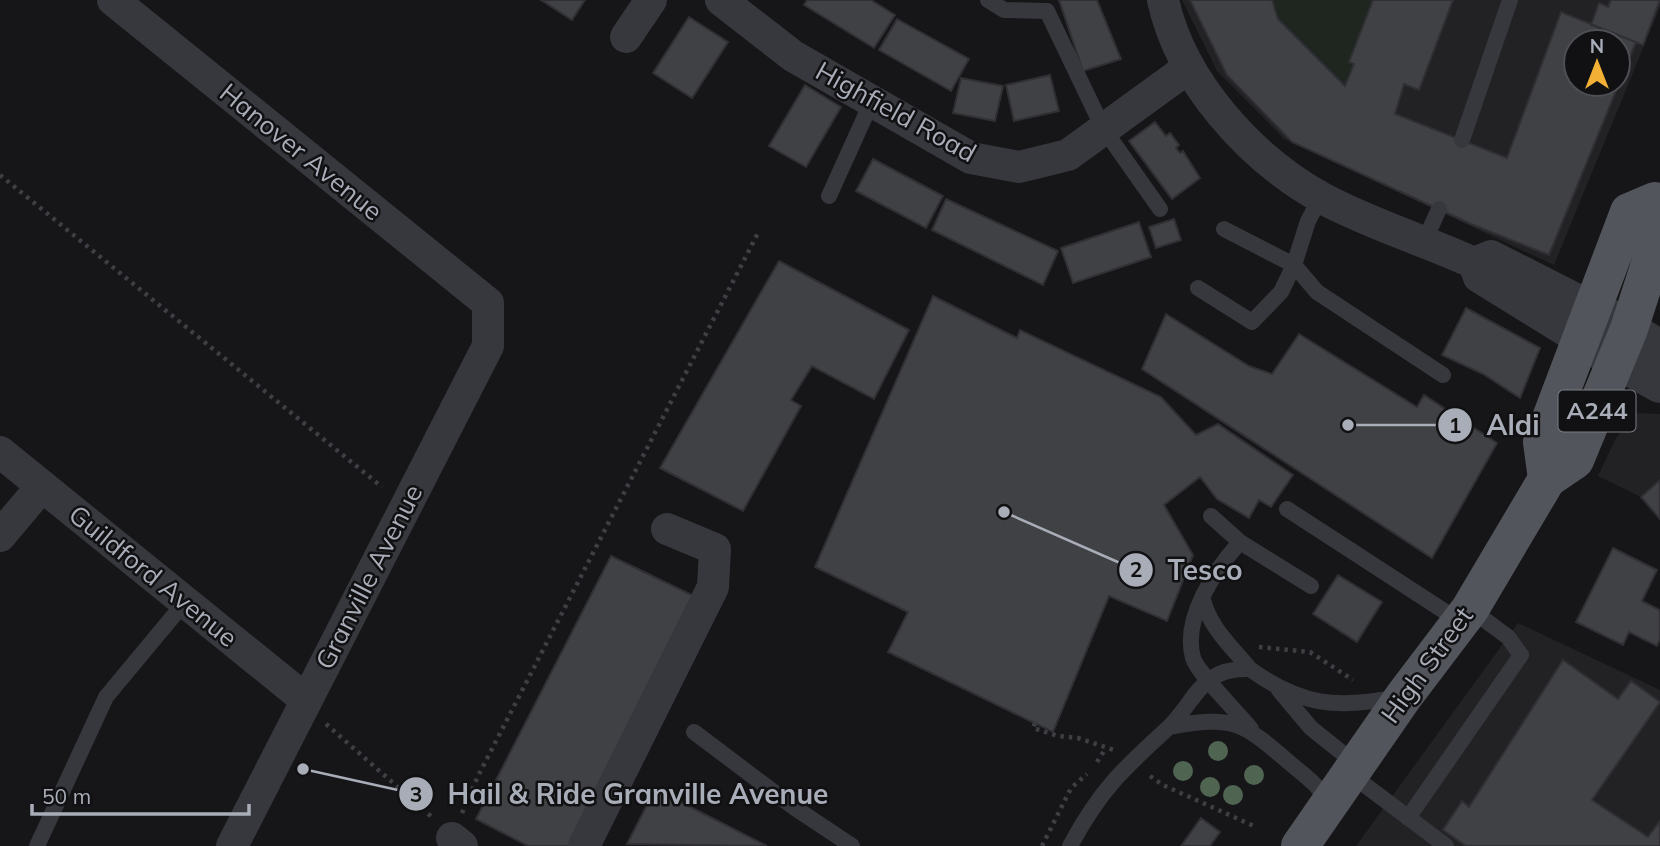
<svg xmlns="http://www.w3.org/2000/svg" width="1660" height="846" font-family="Mulish,sans-serif">
<style>
.built{fill:#222225;fill-rule:evenodd}
.green{fill:#1e261f}
.building{fill:#404145;stroke:#303034;stroke-width:2;fill-rule:evenodd}
.lines{fill:none;stroke-linecap:round;stroke-linejoin:round}
.path{stroke:#3d3f44;stroke-width:4.5;stroke-dasharray:3.5 5;stroke-linecap:butt}
.service{stroke:#37383d;stroke-width:16}
.minor{stroke:#37383d;stroke-width:32}
.tertiary{stroke:#37383d;stroke-width:38}
.primary{stroke:#53555c;stroke-width:38}
.tree{fill:#506452}
.labels{text-anchor:middle;stroke-width:5;stroke-linejoin:round;paint-order:stroke}
.shield{fill:#111113;stroke:#7b7e86;stroke-width:2}
.shield-label{font-size:24px;font-weight:bold;fill:#a8adb8}
.street-label{font-size:26px;fill:#a8adb8;stroke:#111113}
.leader{fill:none;stroke:#a8adb8;stroke-width:2.5}
.callout-dot{fill:#a8adb8;stroke:#111113;stroke-width:2.5}
.mark-label{font-size:21px;text-anchor:middle;font-weight:bold;fill:#111}
.callout-label{font-size:28px;text-anchor:middle;font-weight:bold;fill:#a8adb8;stroke:#111113;stroke-width:5;stroke-linejoin:round;paint-order:stroke}
</style>
<rect width="100%" height="100%" fill="#161618"/>
<!-- built -->
<path class="built" d="M1182 0H1660V7L1554 265 1284 139 1217 71ZM1576 42H1618V84H1576Z
M1635 413 1660 414V519L1641 497 1598 476 1616 438Z
M1518 623 1660 690V846H1356Z"/>
<!-- green -->
<path class="green" d="M1272 0H1373L1349 61 1354 64 1345 86 1278 19Z"/>
<!-- building -->
<path class="building" d="M541 0H585L572 20Z
M807 0H871L895 15 874 48 804 5Z
M1059 0H1097L1121 59 1083 71Z
M1190 0H1272L1278 19 1345 86 1354 64 1349 62 1373 0H1453L1419 90 1404 84 1395 114 1507 158 1561 12 1636 42 1549 255 1471 224 1292 142 1227 75ZM1576 42H1618V84H1576Z
M1611 0H1660L1643 45 1591 25 1599 3 1608 7Z
M689 17 728 42 692 98 653 73Z
M897 19 969 59 951 91 879 50Z
M1050 75 1059 111 1014 121 1006 85Z
M961 78 1003 86 995 121 953 113Z
M805 85 841 107 806 167 769 146Z
M1155 122 1166 136 1170 133 1179 145 1176 148 1180 153 1183 151 1200 178 1172 199 1129 141Z
M873 159 943 196 926 228 856 191Z
M946 199 1058 251 1043 285 932 230Z
M1174 219 1181 240 1156 248 1149 227Z
M1139 222 1151 257 1073 283 1061 248Z
M779 261 909 330 874 399 812 366 791 400 801 406 743 511 660 468Z
M933 296 1017 338 1020 330 1161 397 1196 435 1218 424 1293 475 1271 507 1259 500 1249 518 1217 499 1200 477 1164 505 1193 555 1167 621 1109 596 1053 732 888 652 908 612 815 567Z
M1466 308 1540 348 1520 398 1483 374 1442 355Z
M1166 314 1249 366 1272 374 1299 334 1417 407 1424 395 1497 443 1432 558 1142 369Z
M1660 480V519L1641 497Z
M1613 548 1657 570 1642 601 1660 610V639L1657 646 1629 632 1623 645 1576 622Z
M611 556 696 597 574 846H528L476 819Z
M1338 575 1382 602 1357 642 1313 614Z
M1563 660 1618 699 1631 681 1660 702 1592 800 1648 837 1660 821V846H1466L1443 830 1462 801 1469 807Z
M655 789 767 846 627 844Z
M1201 818 1220 832 1210 846H1181Z"/>
<g class="lines">
<!-- path -->
<path class="path" d="M0 175 382 487
M1259 647 1310 652 1353 680
M1035 723 1033 728 1058 736 1078 738 1114 750
M326 724 433 818
M1097 762 1106 748
M1150 776 1163 785 1256 827
M462 813 478 776 759 231
M1042 846 1071 788 1087 774"/>
<!-- service -->
<path class="service" d="M988 0 1004 10 1047 11 1103 128 1160 209
M1462 140 1510 0
M829 196 872 101
M1224 229 1294 265 1308 221 1321 197
M1425 240 1439 209
M1198 288 1252 322 1281 292 1294 265 1317 292 1443 375
M1287 509 1461 622
M1211 516 1240 542 1311 586
M1240 542C1215 570 1182 618 1193 658 1198 674 1239 713 1251 729
M1203 600C1210 628 1232 647 1250 669
M1279 690 1311 728 1356 764
M1169 727C1235 715 1242 722 1291 764 1305 776 1320 786 1328 803
M694 732 795 808 852 846
M1349 773 1446 846
M1408 818 1521 655 1508 637 1470 609
M37 846 106 697 185 602
M1070 846C1100 790 1122 770 1168 728 1197 700 1200 667 1250 669 1301 706 1337 709 1398 697"/>
<!-- minor -->
<path class="minor" d="M113 0 488 303V346L232 846
M721 0 793 56 971 158 1019 167 1068 155 1188 68
M1163 0C1181 82 1250 158 1322 198 1370 224 1424 240 1474 263L1479 277 1581 340
M626 37 651 0
M1474 263 1491 256 1593 308
M0 452 305 699
M0 536 42 486
M452 838 462 846
M584 846 713 587 715 549 667 529"/>
<!-- tertiary -->
<path class="tertiary" d="M1593 308 1660 349
M1581 340 1660 384"/>
<!-- primary -->
<path class="primary" d="M1547 479 1542 442 1629 212 1655 201
M1300 846 1404 696 1470 609 1547 479 1575 460 1629 329 1660 233"/>
</g>
<!-- trees -->
<g class="tree">
<circle cx="1218" cy="751" r="10"/>
<circle cx="1183" cy="771" r="10"/>
<circle cx="1254" cy="775" r="10"/>
<circle cx="1210" cy="787" r="10"/>
<circle cx="1233" cy="795" r="10"/>
</g>
<g class="labels">
<!-- shield labels -->
<rect class="shield" x="1558.5" y="390.5" width="77" height="41" rx="5"/>
<g class="shield-label">
<text x="1597" y="419">A244</text>
</g>
<!-- street labels -->
<g class="street-label">
<text transform="translate(896 112) rotate(29)" y="9">Highfield Road</text>
<text transform="translate(301 152) rotate(39)" y="9">Hanover Avenue</text>
<text transform="translate(153 576) rotate(39)" y="9">Guildford Avenue</text>
<text transform="translate(369 577) rotate(-63)" y="9">Granville Avenue</text>
<text transform="translate(1427 665) rotate(-54)" y="9">High Street</text>
</g>
</g>
<!-- callouts -->
<path class="leader" d="M1348 425L1455 425M1004 512L1136 570M303 769L416 794"/>
<g class="callout-dot">
<circle cx="1348" cy="425" r="7"/>
<circle cx="1004" cy="512" r="7"/>
<circle cx="303" cy="769" r="7"/>
<circle cx="1455" cy="425" r="18"/>
<circle cx="1136" cy="570" r="18"/>
<circle cx="416" cy="794" r="18"/>
</g>
<g class="mark-label">
<text x="1455" y="433">1</text>
<text x="1136" y="577">2</text>
<text x="416" y="802">3</text>
</g>
<g class="callout-label">
<text x="1513" y="435">Aldi</text>
<text x="1205" y="580">Tesco</text>
<text x="638" y="804">Hail &amp; Ride Granville Avenue</text>
</g>
<!-- north arrow -->
<g transform="translate(1597 63)"><circle r="33" fill="#111113" stroke="#4d4f55" stroke-width="2"/>
<path d="M0-5L12 26L0 18L-12 26Z" fill="#f2b134"/>
<text y="-10" font-size="19" font-weight="bold" text-anchor="middle" fill="#a8adb8">N</text>
</g>
<!-- scale -->
<path d="M32 804v10h217v-10" fill="none" stroke="#a8adb8" stroke-width="3.5"/>
<text x="42" y="804" font-size="21" fill="#a8adb8" stroke="#111113" stroke-width="5" paint-order="stroke">50 m</text>
</svg>
